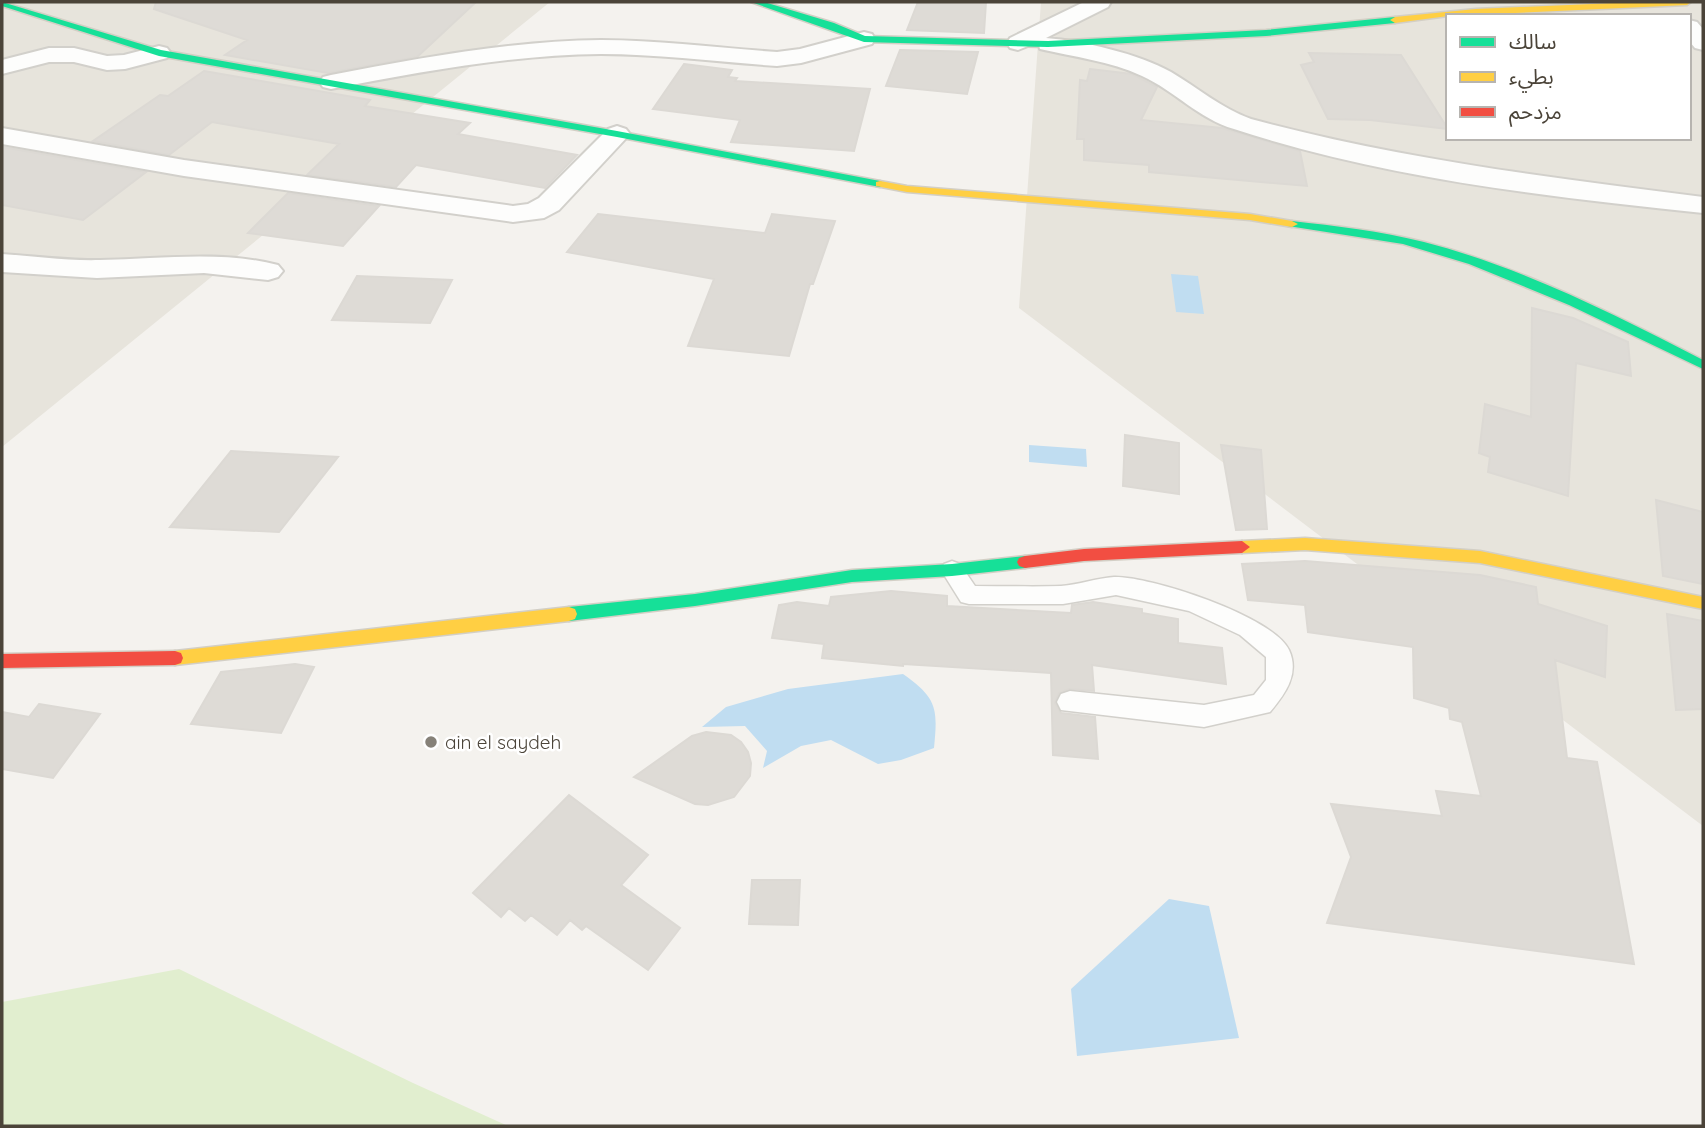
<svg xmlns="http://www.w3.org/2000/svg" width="1705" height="1128" font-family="Quicksand,'Noto Sans Arabic',sans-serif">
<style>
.residential{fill:#e7e4dc;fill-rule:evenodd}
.green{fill:#e1eecf}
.water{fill:#c0ddf1}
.building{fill:#dedbd6;stroke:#dcd9d4;stroke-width:2}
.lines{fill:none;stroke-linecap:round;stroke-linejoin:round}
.lane-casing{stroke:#d2d0cb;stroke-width:3}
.street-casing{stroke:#d2d0cb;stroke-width:4}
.fast-casing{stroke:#d3cfc5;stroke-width:3}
.slow-casing{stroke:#d3cfc5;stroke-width:3}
.jam-casing{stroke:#d3cfc5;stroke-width:3}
.lane{fill:#fdfdfc;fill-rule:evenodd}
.street{fill:#fdfdfc;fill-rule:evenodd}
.fast{fill:#16e098;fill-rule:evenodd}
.slow{fill:#ffcf43;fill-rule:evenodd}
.jam{fill:#f24e42;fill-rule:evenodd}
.poi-dot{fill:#868178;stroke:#fff;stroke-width:2.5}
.labels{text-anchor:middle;stroke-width:5;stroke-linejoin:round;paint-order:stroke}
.poi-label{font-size:19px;fill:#4b4439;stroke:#fff;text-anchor:start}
</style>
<rect width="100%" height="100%" fill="#f4f2ee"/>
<!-- residential -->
<path class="residential" d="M2 2H550L2 447Z
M1041 2H1703V826L1019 308ZM1448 16H1689V138H1448Z"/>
<!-- green -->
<path class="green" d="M179 969 413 1083 508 1126H2V1002Z"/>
<!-- water -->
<path class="water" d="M1171 274 1198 276 1204 314 1176 312Z
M1029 445 1086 449 1087 467 1029 462Z
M903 674C937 698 938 708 934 748L901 760 878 764 831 740 801 746 763 768 767 751 745 726 702 727 726 707 788 689Z
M1169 899 1209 906 1239 1038 1077 1056 1071 989Z"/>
<!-- building -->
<path class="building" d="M156 2H476L417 57 328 73 225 55 247 40 154 9Z
M918 2H986L984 33 907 30Z
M900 50 978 52 967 94 886 86Z
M1309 53 1401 55 1448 129 1370 120 1328 119 1301 65 1314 62Z
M684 64 732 70 728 77 737 78 735 81 870 89 854 151 731 142 740 120 653 109Z
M1090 69 1132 74 1157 87 1141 120 1222 128 1300 151 1307 186 1149 172V165L1084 160V139H1077L1080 80 1087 81Z
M204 71 370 100 365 106 470 123 458 134 577 155 545 188 416 165 396 187 307 175 339 144 212 122 169 155 93 141 160 95 168 96Z
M2 147 146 172 83 220 2 205Z
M288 193 379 206 343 246 248 233Z
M598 214 765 233 772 214 835 221 813 284H810L789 356 688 346 714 279 567 252Z
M357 276 452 280 430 323 332 320Z
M1532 308 1573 318 1628 342 1631 376 1576 363 1568 496 1488 472 1490 457 1479 453 1485 404 1531 417Z
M1125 435 1179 443V494L1123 486Z
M1221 445 1261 450 1267 529 1236 530Z
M231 451 338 457 279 532 170 527Z
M1656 500 1703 512V584L1663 576Z
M1305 561 1480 575 1536 587 1538 604 1607 626 1605 677 1555 660 1567 758 1597 762 1634 964 1327 923 1351 857 1331 804 1442 816 1436 791 1481 796 1462 722 1450 719 1449 708 1414 698 1413 647 1308 632 1305 605 1248 600 1242 564Z
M891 591 947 596V606L1071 613 1072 605 1093 602 1142 609V613L1178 619V643L1222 648 1226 684 1092 665 1094 691 1069 689 1059 693 1055 703 1061 713 1095 717 1098 759 1053 755 1051 673 903 664V666L822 658 824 644 772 638 779 605 797 602 829 606 831 597Z
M1667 614 1703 621V709L1676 710Z
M295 664 314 667 281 733 191 724 221 672Z
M39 704 100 714 53 778 2 769V712L29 717Z
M706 732 731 735 741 742 748 752 751 763 750 776 734 797 708 805 695 804 634 777 692 736Z
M569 795 648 855 621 885 680 928 648 970 586 926 582 930 570 920 557 935 531 915 525 921 509 908 501 917 473 893Z
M752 880H800L798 925 749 924Z"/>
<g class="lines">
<defs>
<path id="lane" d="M952 561 960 564 975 586C1004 586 1033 587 1061 586 1079 585 1096 578 1114 577 1150 576 1273 616 1289 650 1300 674 1285 694 1270 712L1204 727 1061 710 1057 702 1061 694 1070 691 1204 705 1254 695 1266 680V657L1240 635 1189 611 1116 595 1063 604H969L961 602 941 570 944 564Z"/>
<path id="street" d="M1084 2H1111L1108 7 1046 38C1084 41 1139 54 1171 72 1198 88 1221 108 1251 119 1399 159 1551 178 1703 197V213C1547 197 1384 178 1234 129 1199 119 1175 91 1142 76 1110 61 1074 57 1040 49L1038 42 1018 50 1010 48 1007 43 1010 38Z
M1689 20 1697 22 1703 29V50L1695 48 1689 41Z
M864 32 872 34 875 39 872 44 801 63 777 66C719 62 659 54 601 54 510 55 420 72 331 89L323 87 319 82 323 77 331 75C420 58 510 41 601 40 659 40 719 48 777 52L800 49Z
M159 46 167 48 171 53 167 58 125 69 107 70 74 62H49L2 74V60L49 48H74L107 56 124 55Z
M617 126 626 129 630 134 559 210 544 218 513 222 184 176 2 144V128L184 160 513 206 528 204 539 198 608 129Z
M2 254C34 256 67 261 100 260 159 259 220 250 278 265L283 271 278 277 268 280 204 273 97 278 2 272Z"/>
<path id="fast" d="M2 2 161 50 617 131 880 181 886 184 880 187 617 137 159 56 2 6Z
M751 2H764L834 23 865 36 1048 41 1266 30 1395 17 1400 20 1395 23 1266 36 1048 47 864 42Z
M1292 221C1336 226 1380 231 1424 242 1521 267 1614 314 1703 360V369L1569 305 1469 264 1403 244 1288 226 1286 224Z
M1025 556 1031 558 1033 562 1031 566 1025 568 952 576 852 582 695 606 569 621 563 619 561 614 563 609 569 607 695 594 852 570 952 564Z"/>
<path id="slow" d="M1636 2H1691L1687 5 1448 16 1395 23 1390 20 1395 17 1476 9Z
M880 181 907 186 1250 214 1292 221 1298 224 1292 227 1250 220 907 192 876 186V182Z
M1305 538 1480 551 1703 597V609L1480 563 1305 550 1242 553 1234 547 1242 541Z
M569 607 575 609 577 614 575 619 569 621 175 665 169 663 167 658 169 653 175 651Z"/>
<path id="jam" d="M1242 541 1250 547 1242 553 1084 561 1025 568 1019 566 1017 562 1019 558 1025 556 1084 549Z
M175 651 181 653 183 658 181 663 175 665 2 668V654Z"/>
</defs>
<!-- lane casing -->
<use href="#lane" class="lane-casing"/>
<!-- street casing -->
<use href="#street" class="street-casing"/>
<!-- fast casing -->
<use href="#fast" class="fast-casing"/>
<!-- slow casing -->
<use href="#slow" class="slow-casing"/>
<!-- jam casing -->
<use href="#jam" class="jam-casing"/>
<!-- lane -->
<use href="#lane" class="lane"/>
<!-- street -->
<use href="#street" class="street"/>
<!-- fast -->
<use href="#fast" class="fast"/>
<!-- slow -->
<use href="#slow" class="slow"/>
<!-- jam -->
<use href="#jam" class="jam"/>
</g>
<!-- markers -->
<circle class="poi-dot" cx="431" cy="742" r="7"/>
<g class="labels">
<!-- poi labels -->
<g class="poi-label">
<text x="445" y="749">ain el saydeh</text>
</g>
</g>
<!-- border -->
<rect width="1705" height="1128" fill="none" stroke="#4b4439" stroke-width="7"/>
<!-- legend -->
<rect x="1446" y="14" width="245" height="126" fill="#ffffff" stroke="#b7b4b0" stroke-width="2"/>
<rect x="1460" y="37" width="35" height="10" fill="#16e098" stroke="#b7b4b0" stroke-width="2"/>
<text x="1509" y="49" font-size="21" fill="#4b4439">سالك</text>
<rect x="1460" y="72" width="35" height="10" fill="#ffcf43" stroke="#b7b4b0" stroke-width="2"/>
<text x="1509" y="84" font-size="21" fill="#4b4439">بطيء</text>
<rect x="1460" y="107" width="35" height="10" fill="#f24e42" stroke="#b7b4b0" stroke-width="2"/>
<text x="1509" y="119" font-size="21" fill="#4b4439">مزدحم</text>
</svg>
